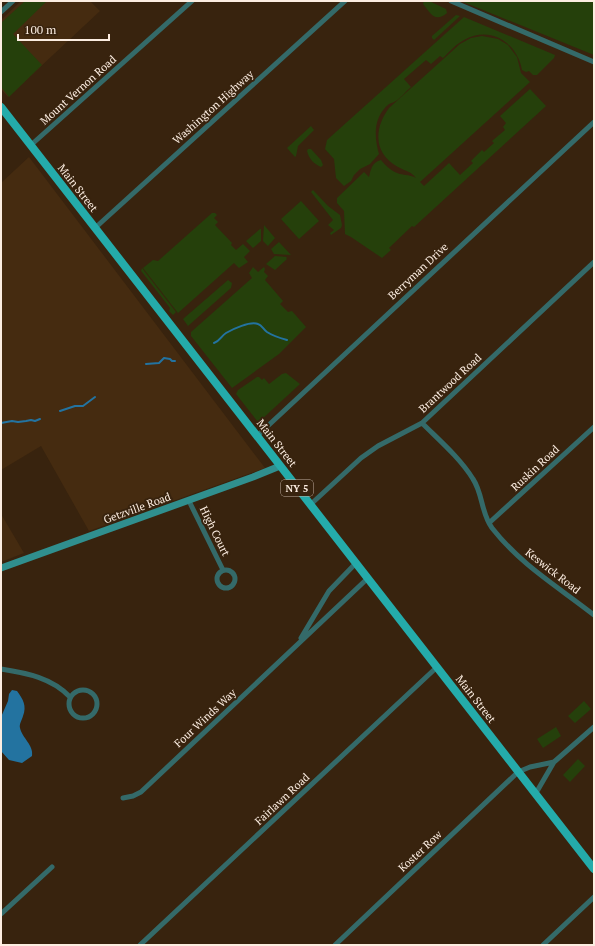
<svg xmlns="http://www.w3.org/2000/svg" width="595" height="946" font-family="'PT Serif',serif">
<style>
.built{fill:#452b10}
.green{fill:#25400b}
.water{fill:#2373a0}
.lines{fill:none;stroke-linecap:round;stroke-linejoin:round}
.stream{stroke:#2373a0;stroke-width:2}
.street{stroke:#346a69;stroke-width:5}
.secondary{stroke:#308f8e;stroke-width:7}
.primary{stroke:#24abaa;stroke-width:8}
.labels{text-anchor:middle;stroke-width:4;stroke-linejoin:round;paint-order:stroke}
.shield{fill:#38230e;stroke:#c1b0a2;stroke-width:1}
.shield-label{font-size:10px;font-weight:bold;fill:#fcede1}
.street-label{font-size:11px;fill:#fcede1;stroke:#38230e}
</style>
<rect width="100%" height="100%" fill="#38230e"/>
<!-- built -->
<path class="built" d="M21 1H90L100 11 8 97 1 89V20Z
M29 157 265 468 89 531 41 446 1 470V183Z
M1 514 24 553 1 562Z"/>
<!-- green -->
<path class="green" d="M25 1H47L13 34 42 65 9 97 1 87V23Z
M424 1H429L446 9 447 13C435 23 431 14 423 4Z
M461 1H594V55Z
M456 15 460 16 434 40 432 38V36Z
M464 17 555 55 554 58 537 75H533L529 71 526 72 522 70C517 42 490 25 464 40 456 44 449 52 443 58L440 56 431 64 426 60 404 79 411 87C406 91 400 99 394 102 393 103 390 103 389 104 373 117 374 137 379 154L370 164 360 169 354 175 351 181 344 186 336 178 334 159 325 149 327 140Z
M482 36 498 39 508 45 517 57 521 73 530 82 420 182 424 186 449 163 460 175 473 163 471 161 482 150 484 152 494 143 492 141 505 130 503 127 506 123 500 116 530 89 546 106 414 227 412 226 389 248 391 250 382 258 351 237 345 234 344 211 337 203V198L364 172 369 177C371 169 372 162 381 160 386 166 392 172 400 174 405 175 411 175 416 178 411 171 405 171 398 167 373 154 374 128 389 108L460 44 471 38Z
M311 126 314 130 298 146 296 156 295 157 287 148Z
M308 149H311L321 160 323 165 321 167C314 164 309 159 307 151Z
M313 190 328 206 340 215 342 225 341 228 331 235 330 233 334 230 328 225 333 220 311 192Z
M301 201 319 221 299 239 281 219Z
M212 213H215L217 215 214 218 218 222 215 225 232 243 231 245 236 250 243 244 250 251 244 257 248 262 239 268 234 263 178 313 143 268 153 260 158 261Z
M264 225 275 238 268 246 263 241Z
M260 229H261V241L253 248 246 241Z
M279 242 291 255 274 254 271 249Z
M275 256 287 257 286 258 287 259 275 270 266 264Z
M253 267 258 272 264 267 265 269 264 272 268 276 265 280 283 301 280 304 288 312 292 311 306 327 279 354 232 388 191 336V332L252 278 249 273Z
M142 268 176 312 173 315 169 311 170 308 141 271Z
M228 280 232 283 231 288 188 326 183 319Z
M286 373 300 384 261 420 262 423 258 422 236 394 238 390 257 377H259L262 380 264 378 269 384 282 374Z
M584 701 591 709 575 723 568 716Z
M556 727 561 736 543 748 537 739Z
M578 759 585 766 570 782 563 775Z"/>
<!-- water -->
<path class="water" d="M12 690 17 691C23 699 27 706 23 716 22 720 19 724 20 728 22 738 34 745 32 756L22 763 9 760 1 751V717L8 701 9 694Z"/>
<g class="lines">
<!-- stream -->
<path class="stream" d="M214 343C220 341 221 336 226 333 233 329 250 321 258 324 262 325 263 329 267 332 273 336 280 338 287 340
M146 364 159 363 164 358 170 359 172 361H175
M60 411 75 406H83L95 397
M1 423 12 421 18 422 26 421 31 420 35 421 40 419"/>
<!-- street -->
<path class="street" d="M451 1 594 62
M1 12 13 1
M31 145 192 1
M95 228 345 1
M422 423C439 440 460 458 473 479 483 494 481 513 492 528 521 565 557 586 594 615
M257 436 594 122
M189 501 223 570
M310 505 361 458 378 446 422 423 594 262
M489 523 594 427
M217 579a9 9 0 1 1 18 0a9 9 0 1 1-18 0Z
M301 638 329 591 356 563
M1 669C27 673 52 678 70 697
M69 704a14 14 0 1 1 28 0a14 14 0 1 1-28 0Z
M536 793 554 762 594 727
M123 798 133 796 141 792 368 578
M1 914 52 867
M140 945 437 667
M335 945 518 772 530 767 554 762
M543 945 594 897"/>
<!-- secondary -->
<path class="secondary" d="M1 568 253 477 280 466"/>
<!-- primary -->
<path class="primary" d="M1 107 594 869"/>
</g>
<g class="labels">
<!-- shield labels -->
<rect class="shield" x="281" y="480" width="32" height="16" rx="3"/>
<g class="shield-label">
<text x="297" y="492">NY 5</text>
</g>
<!-- street labels -->
<g class="street-label">
<text transform="translate(78 90) rotate(-42)" y="4">Mount Vernon Road</text>
<text transform="translate(213 107) rotate(-42)" y="4">Washington Highway</text>
<text transform="translate(78 188) rotate(52)" y="4">Main Street</text>
<text transform="translate(418 271) rotate(-43)" y="4">Berryman Drive</text>
<text transform="translate(450 383) rotate(-43)" y="4">Brantwood Road</text>
<text transform="translate(277 443) rotate(52)" y="4">Main Street</text>
<text transform="translate(535 468) rotate(-43)" y="4">Ruskin Road</text>
<text transform="translate(137 508) rotate(-20)" y="4">Getzville Road</text>
<text transform="translate(215 531) rotate(64)" y="4">High Court</text>
<text transform="translate(553 571) rotate(38)" y="4">Keswick Road</text>
<text transform="translate(476 699) rotate(52)" y="4">Main Street</text>
<text transform="translate(205 718) rotate(-43)" y="4">Four Winds Way</text>
<text transform="translate(282 799) rotate(-43)" y="4">Fairlawn Road</text>
<text transform="translate(420 851) rotate(-43)" y="4">Koster Row</text>
</g>
</g>
<!-- border -->
<rect width="595" height="946" fill="none" stroke="#fcede1" stroke-width="4"/>
<!-- scale -->
<path d="M18 34v6h91v-6" fill="none" stroke="#fcede1" stroke-width="2"/>
<text x="24" y="34" font-size="12" fill="#fcede1" stroke="#38230e" stroke-width="3" paint-order="stroke">100 m</text>
</svg>
